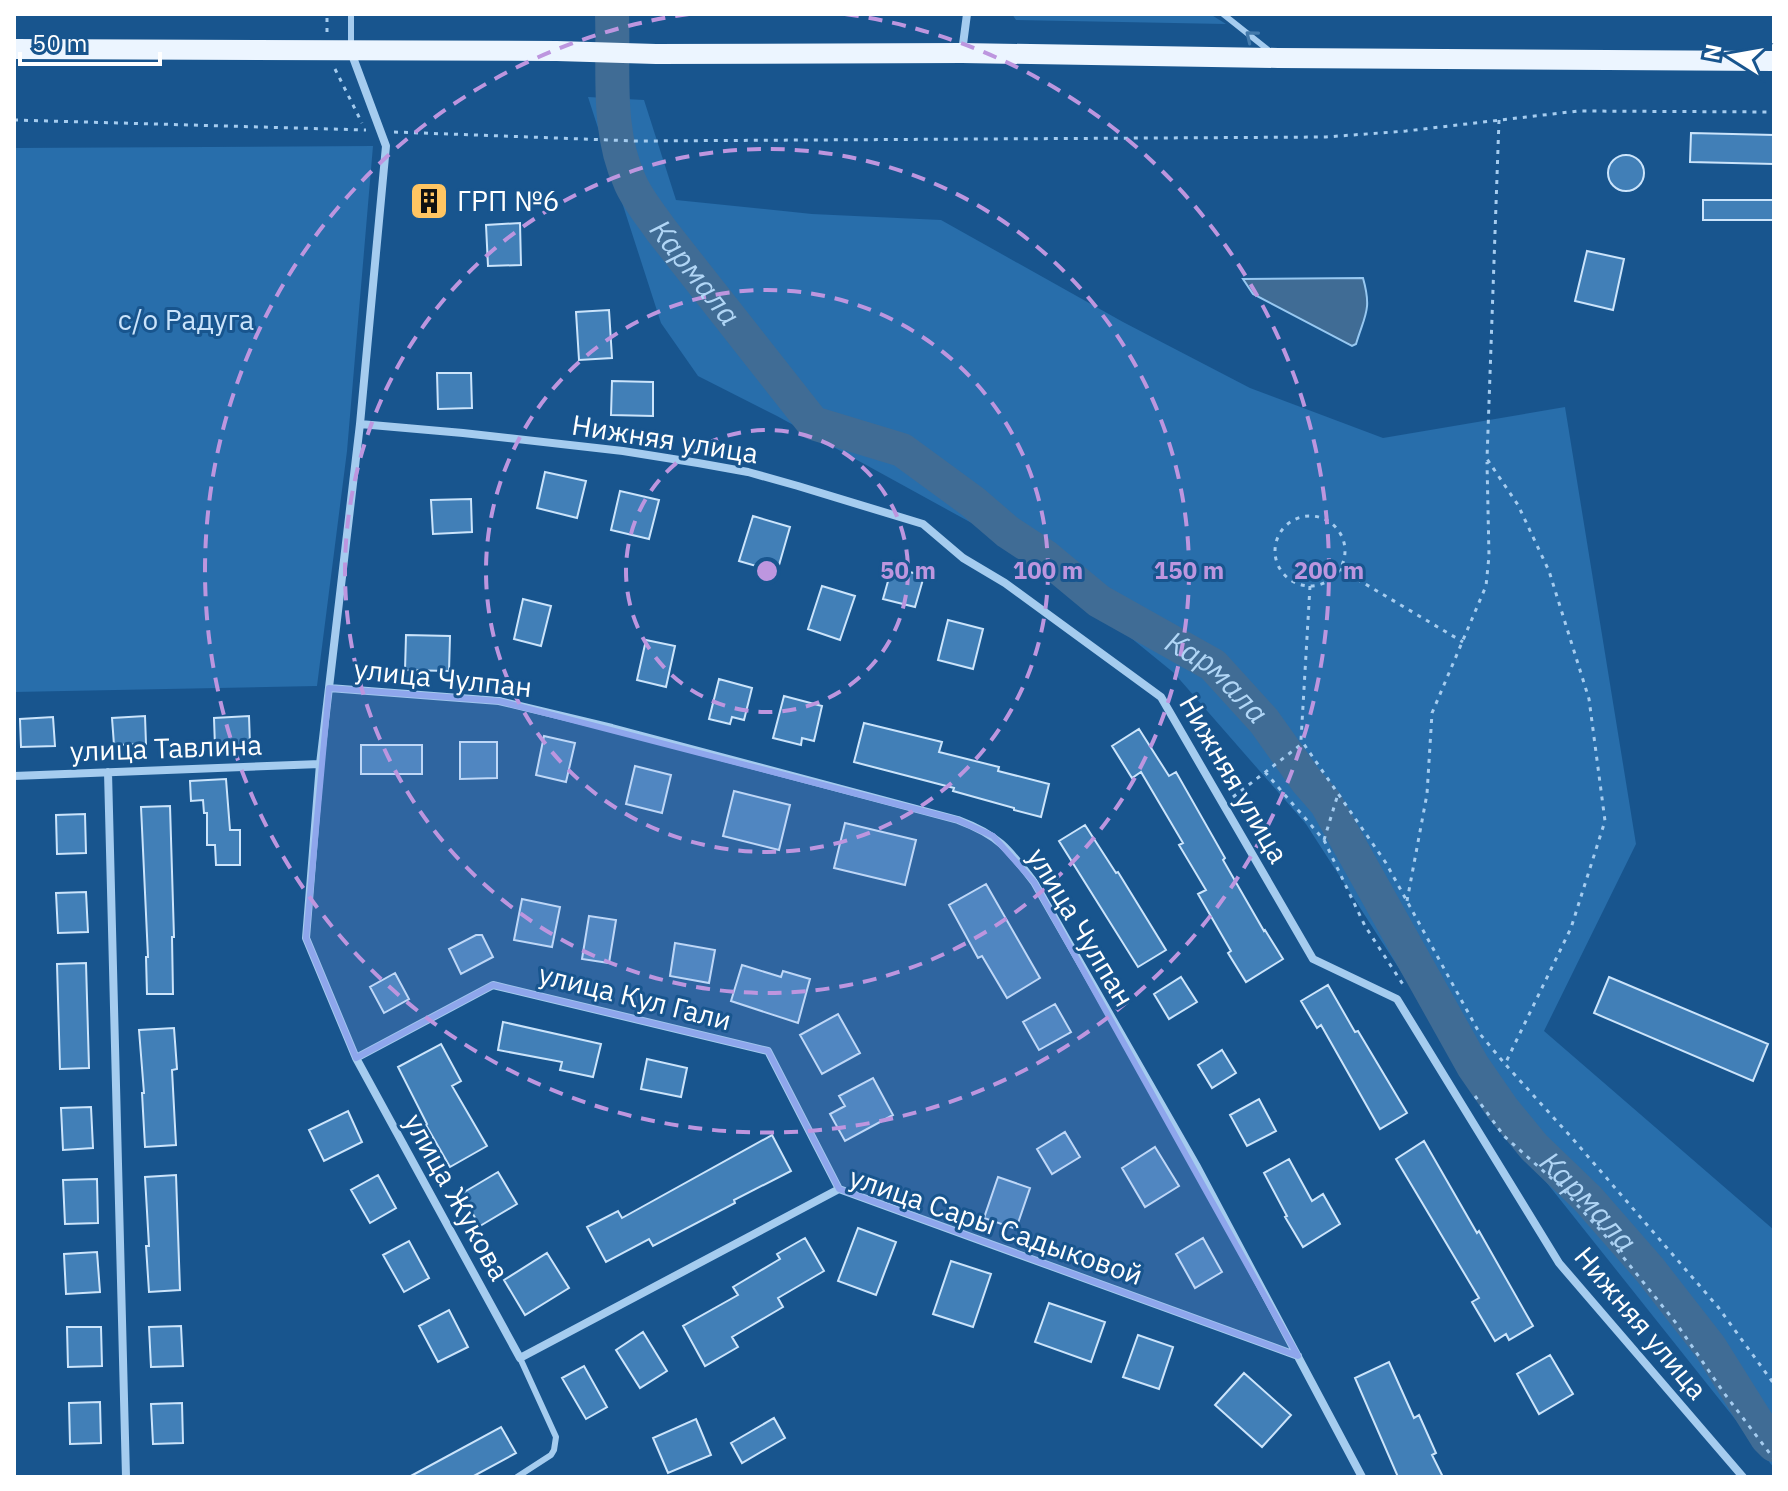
<svg xmlns="http://www.w3.org/2000/svg" width="1788" height="1491" font-family="'IBM Plex Sans',sans-serif">
<style>
.green{fill:#286eab}
.water{fill:#406c95;stroke:#97c8f1;stroke-width:2}
.lines{fill:none;stroke-linecap:round;stroke-linejoin:round}
.river{stroke:#406c95;stroke-width:34}
.building{fill:#417fb7;stroke:#cbe4fb;stroke-width:2}
.path{stroke:#a5ccef;stroke-width:3;stroke-dasharray:4 6;stroke-linecap:butt}
.lane{stroke:#a5ccef;stroke-width:6}
.street{stroke:#a5ccef;stroke-width:8}
.primary{stroke:#ecf5ff;stroke-width:20}
.oneway{stroke:#4279ab}
.marked{fill:#8ea6ec;fill-opacity:0.2;stroke:#8ea6ec;stroke-width:6;stroke-linejoin:round}
.ring{fill:none;stroke:#bd96df;stroke-width:4;stroke-dasharray:14 10}
.labels{text-anchor:middle;stroke-width:6;stroke-linejoin:round;paint-order:stroke}
.poi-label{font-size:28px;fill:#fff;stroke:#18558e;text-anchor:start}
.park-label{font-size:28px;fill:#cbe4fb;stroke:#18558e}
.street-label{font-size:28px;fill:#fff;stroke:#18558e}
.water-label{font-size:30px;font-style:italic;fill:#b1d6f6;stroke:#18558e}
.centre{fill:#bd96df;stroke:#18558e;stroke-width:4}
.ring-label{font-size:24px;text-anchor:middle;font-weight:bold;fill:#bd96df;stroke:#18558e;stroke-width:6;stroke-linejoin:round;paint-order:stroke}
</style>
<rect width="100%" height="100%" fill="#18558e"/>
<!-- green -->
<path class="green" d="M1012 14H1210L1226 24 1016 20Z
M588 97 644 100 676 200 812 214 941 220 1123 322 1250 388 1383 438 1565 407 1636 844 1544 1031 1774 1230V1468L1496 1119 1306 824 1174 673 1028 554 777 416 698 376 661 323Z
M373 146 347 451 317 686 14 692V148Z"/>
<!-- water -->
<path class="water" d="M1363 278C1372 310 1365 314 1356 344L1352 346 1253 294 1243 279Z"/>
<g class="lines">
<!-- river -->
<path class="river" id="s1" d="M612 14C614 70 606 130 630 182 637 199 650 214 661 230L813 423 902 450 973 502 1008 532 1046 557 1099 601 1213 665 1264 721 1306 780 1326 803 1473 1066 1502 1108 1534 1147 1588 1199 1650 1270 1710 1347 1767 1438 1774 1445"/>
</g>
<!-- building -->
<path class="building" d="M1691 133 1774 135V164L1690 162Z
M1608 173a18 18 0 1 1 36 0a18 18 0 1 1-36 0Z
M436 191 437 210H421L420 192Z
M1703 200H1774V220H1703Z
M520 223 521 265 488 266 486 225Z
M1587 251 1624 259 1613 310 1575 301Z
M609 310 612 358 579 360 576 312Z
M437 373H471L472 408 438 409Z
M612 381 653 382V416L611 415Z
M545 472 586 481 577 518 537 508Z
M620 491 659 500 649 539 611 530Z
M471 499 472 532 433 534 431 500Z
M753 516 790 527 777 572 739 561Z
M892 567 924 576 915 607 883 599Z
M822 586 855 596 840 640 808 629Z
M523 599 551 606 541 646 514 639Z
M948 620 983 629 973 669 938 660Z
M406 635 450 636 449 671 405 670Z
M646 640 675 646 666 687 637 680Z
M719 679 752 688 744 720 732 717 730 724 709 719Z
M784 696 822 706 814 741 802 738 801 745 773 738Z
M145 716 146 744 114 745 112 718Z
M249 716 250 745 215 747 214 718Z
M53 717 55 746 21 747 20 719Z
M864 723 942 742 939 752 999 767 998 771 1049 784 1041 817 1014 810V808L953 791 954 788 854 762Z
M1139 729 1169 776 1176 772 1225 858 1223 860 1264 931 1265 930 1283 959 1246 982 1228 953 1231 951 1198 894 1206 890 1179 845 1183 843 1141 772 1132 778 1112 746Z
M544 736 575 743 566 782 536 775Z
M460 742H497V778L460 779Z
M361 745H422V774H361Z
M635 766 671 775 662 813 626 804Z
M226 779 230 830H240V865H216L215 845H207V813H204L203 800 191 801 190 781Z
M734 791 790 805 779 850 723 836Z
M170 806 174 937H172L173 994H147L146 957H148L141 807Z
M85 814 86 853 57 854 56 815Z
M845 823 916 840 905 885 834 868Z
M1085 825 1116 873 1118 872 1166 950 1138 967 1059 841Z
M986 884 1040 978 1007 998 982 956 978 958 949 905Z
M86 892 88 932 58 933 56 893Z
M522 899 560 907 552 947 514 940Z
M589 916 616 920 609 963 582 959Z
M476 935H482L493 957 461 974 449 949Z
M675 943 715 950 709 983 670 976Z
M86 963 89 1068 60 1069 57 964Z
M742 965 781 977 783 971 810 979 798 1023 731 1001Z
M395 973 409 999 384 1013 370 987Z
M1181 977 1197 1002 1169 1019 1154 994Z
M1609 977 1768 1044 1753 1081 1594 1013Z
M1328 985 1355 1032 1358 1031 1407 1113 1380 1129 1321 1025 1317 1028 1301 1001Z
M1055 1004 1071 1032 1039 1050 1023 1022Z
M838 1014 860 1053 822 1074 800 1035Z
M503 1022 601 1044 593 1077 560 1070 562 1062 498 1050Z
M174 1028 177 1069 172 1070 176 1145 145 1147 142 1093H144L139 1030Z
M441 1044 461 1081 452 1086 487 1146 450 1167 426 1125 427 1124 398 1067Z
M1222 1050 1236 1073 1212 1088 1198 1065Z
M647 1059 687 1068 681 1097 641 1089Z
M873 1078 893 1115 845 1141 830 1114 845 1106 839 1096Z
M1259 1099 1276 1131 1247 1146 1230 1115Z
M91 1107 93 1148 63 1150 61 1108Z
M348 1111 362 1142 324 1161 309 1130Z
M1065 1132 1080 1157 1052 1174 1037 1149Z
M772 1135 791 1171 734 1200 735 1203 653 1246 649 1239 606 1262 587 1227 618 1211 622 1218Z
M1424 1141 1477 1233 1479 1231 1533 1326 1509 1340 1506 1334 1495 1341 1472 1302 1479 1298 1396 1159Z
M1155 1147 1179 1186 1145 1207 1122 1168Z
M1289 1159 1312 1201 1323 1194 1340 1224 1303 1247 1285 1217 1287 1216 1264 1173Z
M498 1172 517 1204 480 1226 461 1194Z
M176 1175 180 1290 149 1292 146 1246H149L145 1177Z
M378 1175 396 1208 370 1223 351 1190Z
M998 1177 1030 1188 1016 1229 984 1218Z
M97 1179 98 1223 65 1224 63 1180Z
M858 1228 896 1242 876 1295 838 1281Z
M805 1238 824 1271 778 1298 783 1307 732 1337 738 1347 705 1366 683 1326 738 1295 733 1287 780 1259 777 1254Z
M1203 1238 1222 1272 1195 1288 1176 1254Z
M409 1241 429 1278 404 1292 383 1255Z
M97 1252 100 1292 66 1294 64 1254Z
M547 1253 569 1288 525 1315 504 1280Z
M951 1261 991 1274 973 1327 933 1314Z
M1049 1303 1105 1322 1091 1362 1035 1342Z
M449 1310 468 1347 438 1362 419 1326Z
M181 1326 183 1366 151 1367 149 1327Z
M67 1327H101L102 1366 68 1367Z
M643 1332 667 1371 640 1388 616 1350Z
M1138 1335 1173 1347 1159 1389 1123 1377Z
M1550 1355 1573 1394 1539 1414 1517 1374Z
M1389 1362 1414 1418 1419 1415 1436 1453 1432 1455 1443 1477H1398L1355 1378Z
M584 1366 607 1407 586 1419 562 1378Z
M1244 1373 1291 1415 1262 1447 1215 1405Z
M100 1402 101 1443 70 1444 69 1403Z
M182 1403 183 1443 153 1444 151 1404Z
M774 1418 785 1438 742 1463 731 1443Z
M696 1419 711 1455 668 1473 653 1438Z
M501 1427 516 1453 472 1477H409Z"/>
<g class="lines">
<!-- path -->
<path class="path" d="M327 32V14
M335 69 362 123
M14 120 366 130
M1499 120 1487 459 1518 505 1549 571 1589 699 1605 821 1571 928 1505 1064 1572 1138 1718 1307 1774 1384
M394 132 637 141 1326 137 1406 131 1578 111 1774 112
M1275 551a35 35 0 1 1 70 0a35 35 0 1 1-70 0Z
M1340 569 1463 642
M1310 586 1301 740 1386 863 1480 1034 1505 1064
M1265 772 1324 840 1365 926 1404 986
M1233 797 1303 743
M1324 840 1338 794
M1407 901 1427 794 1432 713 1486 586 1489 556 1487 462
M1475 1096 1504 1136 1559 1185 1611 1242 1676 1323 1724 1393 1774 1459"/>
<!-- lane -->
<path class="lane" d="M351 14V47
M1223 14 1272 53
M517 1477 551 1455 554 1450 556 1437 520 1358"/>
<!-- street -->
<path class="street" d="M351 52 386 146 360 424 320 764 306 938 356 1058 520 1358 839 1189 1298 1356
M962 52 967 14
M360 424 463 433 623 451 698 463 748 472 798 486 923 524 963 558 1005 583 1161 697 1313 959 1397 999 1559 1263 1743 1477
M329 688 499 701 612 728 958 820C998 835 1008 848 1034 882L1196 1165 1362 1477
M108 772 126 1477
M14 776 320 764
M356 1058 493 985 768 1051 839 1189"/>
<!-- primary -->
<path class="primary" d="M14 49 557 51 656 54 962 53 1278 58 1774 61"/>
</g>
<!-- one-way arrows -->
<defs><path id="oneway-chevron" d="M-2-3.5L2.5 0L-2 3.5" fill="none" stroke-width="1.6" stroke-linecap="round" stroke-linejoin="round" transform="scale(2)"/></defs>
<use class="oneway" href="#oneway-chevron" transform="translate(1251 36) rotate(-141)"/>
<!-- marked area -->
<path class="marked" d="M329 688 499 701 958 820 993 836 1034 882 1298 1356 839 1189 768 1051 493 985 356 1058 306 938Z"/>
<!-- distance rings -->
<g class="ring">
<circle cx="767" cy="571" r="141"/>
<circle cx="767" cy="571" r="281"/>
<circle cx="767" cy="571" r="422"/>
<path d="M845 14A562 562 0 1 1 689 14"/>
</g>
<!-- icons -->
<defs>
<symbol id="building-square" viewBox="-11 -11 22 22"><rect x="-9" y="-9" width="18" height="18" rx="4" fill="#ffc562" stroke="#18558e"/><path d="M-4-6H4V6H1V3H-1V6H-4ZM-2.5-4.3h1.7v1.8h-1.7ZM.8-4.3h1.7v1.8H.8ZM-2.5-1h1.7V.8h-1.7ZM.8-1h1.7V.8H.8Z" fill="#111"/></symbol>
</defs>
<g fill-rule="evenodd">
<use href="#building-square" x="407" y="179" width="44" height="44"/>
</g>
<g class="labels">
<!-- poi labels -->
<g class="poi-label">
<text x="457" y="211">ГРП №6</text>
</g>
<!-- park labels -->
<g class="park-label">
<text x="186" y="330">с/о Радуга</text>
</g>
<!-- street labels -->
<g class="street-label">
<text transform="translate(665 439) rotate(9)" y="10">Нижняя улица</text>
<text transform="translate(443 678) rotate(6)" y="10">улица Чулпан</text>
<text transform="translate(166 748) rotate(-2)" y="10">улица Тавлина</text>
<text transform="translate(1234 779) rotate(60)" y="10">Нижняя улица</text>
<text transform="translate(1081 927) rotate(59)" y="10">улица Чулпан</text>
<text transform="translate(635 997) rotate(14)" y="10">улица Кул Гали</text>
<text transform="translate(457 1197) rotate(61)" y="10">улица Жукова</text>
<text transform="translate(996 1226) rotate(19)" y="10">улица Сары Садыковой</text>
<text transform="translate(1641 1323) rotate(50)" y="10">Нижняя улица</text>
</g>
<!-- water labels -->
<g class="water-label">
<text dy="10" stroke="none"><textPath href="#s1" startOffset="282">Кармала</textPath></text>
<text dy="10" stroke="none"><textPath href="#s1" startOffset="956">Кармала</textPath></text>
<text dy="10" stroke="none"><textPath href="#s1" startOffset="1604">Кармала</textPath></text>
</g>
</g>
<circle cx="767" cy="571" r="12" class="centre"/>
<g class="ring-label">
<text x="908" y="579">50 m</text>
<text x="1048" y="579">100 m</text>
<text x="1189" y="579">150 m</text>
<text x="1329" y="579">200 m</text>
</g>
<!-- border -->
<rect width="1788" height="1491" fill="none" stroke="#ffffff" stroke-width="32"/>
<!-- north arrow -->
<g transform="translate(1732 56) rotate(281)" stroke="#18558e" stroke-width="6" paint-order="stroke">
<path d="M0-6L14 30L0 20L-14 30Z" fill="#ffffff"/>
<text y="-12" font-size="22" font-weight="bold" text-anchor="middle" fill="#ffffff">N</text>
</g>
<!-- scale -->
<path d="M20 52v12h140v-12" fill="none" stroke="#ffffff" stroke-width="4"/>
<text x="32" y="52" font-size="24" fill="#ffffff" stroke="#18558e" stroke-width="6" paint-order="stroke">50 m</text>
</svg>
